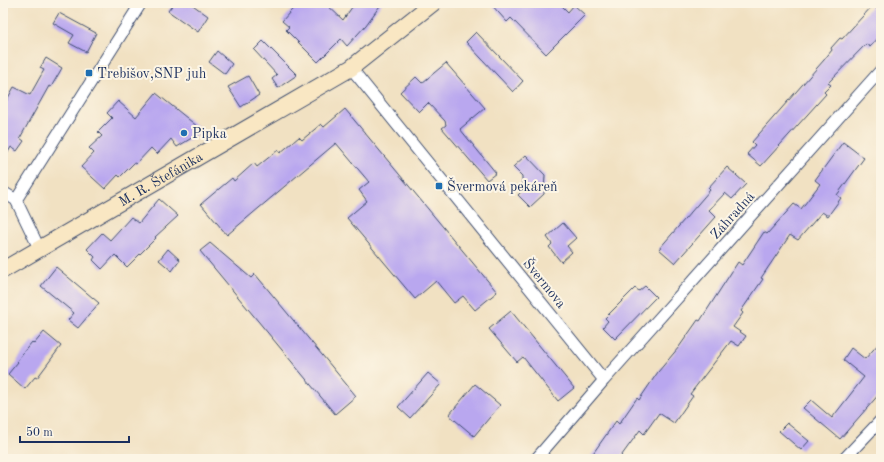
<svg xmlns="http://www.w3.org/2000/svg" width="884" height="462" font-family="'Old Standard TT',serif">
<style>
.building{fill:#b9a7ef}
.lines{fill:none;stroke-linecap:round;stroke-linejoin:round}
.street-casing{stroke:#3b4a6d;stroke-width:13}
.secondary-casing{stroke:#3b4a6d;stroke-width:18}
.street{stroke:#fff;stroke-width:11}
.secondary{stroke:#f9e7c3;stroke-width:16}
.poi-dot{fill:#1f6fb2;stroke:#fcf5e5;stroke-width:1.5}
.labels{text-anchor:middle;stroke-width:4;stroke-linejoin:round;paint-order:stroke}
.poi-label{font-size:14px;fill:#1b2f5e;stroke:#fcf5e5;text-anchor:start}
.street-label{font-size:14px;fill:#1b2f5e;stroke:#fcf5e5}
</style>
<rect width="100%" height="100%" fill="#fcf5e5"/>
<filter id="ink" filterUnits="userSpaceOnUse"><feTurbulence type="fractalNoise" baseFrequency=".025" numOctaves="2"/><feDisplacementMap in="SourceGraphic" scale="8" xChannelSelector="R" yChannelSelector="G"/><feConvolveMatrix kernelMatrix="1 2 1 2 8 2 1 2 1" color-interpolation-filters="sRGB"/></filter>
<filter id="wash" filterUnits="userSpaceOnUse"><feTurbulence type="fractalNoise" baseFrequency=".012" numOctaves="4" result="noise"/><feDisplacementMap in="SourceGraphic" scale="16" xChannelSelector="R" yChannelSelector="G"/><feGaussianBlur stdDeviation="0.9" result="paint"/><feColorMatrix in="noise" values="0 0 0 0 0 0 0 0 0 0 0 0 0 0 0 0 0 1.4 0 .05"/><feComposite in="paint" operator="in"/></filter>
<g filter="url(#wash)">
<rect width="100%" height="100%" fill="#f1e1c2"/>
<g id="blocks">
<!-- building -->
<path class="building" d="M174 3H190L208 16 198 32 168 11Z
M298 3H325L343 20 355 3H382L366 25 347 46 341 39 318 62 286 30 289 27 282 21Z
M490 3H559L568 12 574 5 585 15 546 54 511 18 507 22Z
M873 5 881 13V35L870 47 866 44 828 83 831 85 824 92 826 94 761 166 747 154 755 145 752 142 824 60 832 50 831 48 840 38 842 39Z
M59 13 96 33 86 52 69 43 74 35 53 23Z
M476 32 523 81 513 92 466 42Z
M263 41 297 75 278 88 272 79 277 75 254 50Z
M217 51 232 64 225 74 209 62Z
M46 58 62 68 51 87 49 86 20 138 24 141 17 151 11 147 3 161V107L14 87 30 95 44 70 40 68Z
M446 63 485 108 460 129 496 173 487 180 442 128 446 125 445 121 428 103 419 112 400 92 416 77 422 83Z
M248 76 259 95 241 107 228 87Z
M156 93 203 131 177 147 171 139 157 154 151 148 136 164 134 163 120 177 118 175 105 189 81 167 94 153 89 148 102 136 98 132 112 118 107 113 118 101 136 117Z
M345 109 497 292 475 310 463 296 454 303 436 281 415 299 347 218 367 201 359 190 369 182 336 143 227 235 201 204 232 178 234 181 254 163 257 167 278 150 280 153 299 137 302 140 321 124 324 127Z
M843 142 864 158 837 195 841 198 828 216 822 212 798 240 790 235 761 278 763 279 741 311 743 313 733 327 746 336 739 346 731 341 690 394 693 396 674 423 659 413 644 434 640 430 619 459H589L616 421 619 424 637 398 639 400 658 372 679 347 698 320 700 321 738 262 742 265 764 232 767 234 794 204 801 209 820 184 815 180Z
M526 155 545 175 544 194 530 207 518 195 522 191V176L513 167Z
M727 167 746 184 732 199 725 193 709 210 716 217 675 263 659 249 710 190 708 188Z
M159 199 178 216 155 237 156 238 127 267 115 255 102 269 93 260 95 257 87 249 102 233 110 240 131 217 139 223Z
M563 223 576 238 567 246 572 252 561 262 549 247 552 244 547 237Z
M210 243 251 278 255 274 356 396 335 414 200 251Z
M168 249 180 260 172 271 159 260Z
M56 267 99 303 78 328 68 320 74 313 41 286Z
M645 286 656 297 615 339 603 327 608 321 605 318 635 288 639 291Z
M511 311 574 388 558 401 523 357 517 362 489 329Z
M44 332 61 346 37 378 35 377 25 389 8 374 18 362 17 361 22 354 32 342 34 344Z
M881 341V392L840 439 803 408 811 400 832 418 864 377 843 360 851 348 865 359Z
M428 373 441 384 410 418 398 407Z
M475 384 500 405 474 436 449 415Z
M787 423 809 441 801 450 779 431Z"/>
</g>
</g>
<g filter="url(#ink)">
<use href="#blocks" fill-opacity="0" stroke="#3b4a6d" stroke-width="1"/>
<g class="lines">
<defs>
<path id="street" d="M351 68 604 380 536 459
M3 192 16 200
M16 200 141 3
M16 200 39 248
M604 380 881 70
M844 459 881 420"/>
<g id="secondary">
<path id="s1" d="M3 270 351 68 433 3"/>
</g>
</defs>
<!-- street casing -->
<use href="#street" class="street-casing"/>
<!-- secondary casing -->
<use href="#secondary" class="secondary-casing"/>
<!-- street -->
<use href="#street" class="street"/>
<!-- secondary -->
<use href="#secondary" class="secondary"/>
</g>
</g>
<!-- markers -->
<g class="poi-dot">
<rect x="85" y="69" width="8" height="8" rx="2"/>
<circle cx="184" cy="133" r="4"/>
<rect x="435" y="182" width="8" height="8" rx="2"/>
</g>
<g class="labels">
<!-- poi labels -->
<g class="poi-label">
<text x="97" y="78">Trebišov,SNP juh</text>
<text x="192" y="138">Pipka</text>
<text x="447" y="191">Švermová pekáreň</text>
</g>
<!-- street labels -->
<g class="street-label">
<text dy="5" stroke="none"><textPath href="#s1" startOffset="182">M. R. Štefánika</textPath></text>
<text transform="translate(732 215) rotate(-48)" y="5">Záhradná</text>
<text transform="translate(545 283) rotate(51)" y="5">Švermova</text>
</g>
</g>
<!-- margin -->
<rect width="884" height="462" fill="none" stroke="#fcf5e5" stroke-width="16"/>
<!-- scale -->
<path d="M20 436v6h109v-6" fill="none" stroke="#1b2f5e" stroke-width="2"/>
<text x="26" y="436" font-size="12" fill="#1b2f5e" stroke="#fcf5e5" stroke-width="3" paint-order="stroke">50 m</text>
</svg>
